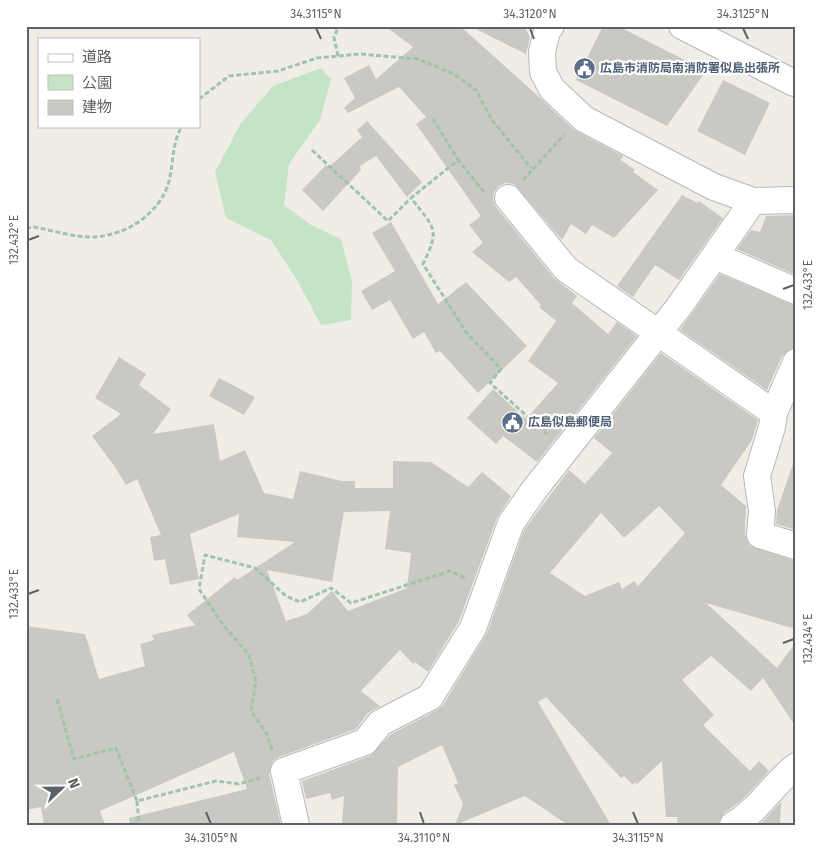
<svg xmlns="http://www.w3.org/2000/svg" width="822" height="851" font-family="'Fira Sans','Noto Sans JP',sans-serif">
<style>
.green{fill:#c5e4c5}
.building{fill:#cac8c2;fill-rule:evenodd}
.lines{fill:none;stroke-linecap:round;stroke-linejoin:round}
.minor-casing{stroke:#b6b8bb;stroke-width:28}
.path{stroke:#9ec5aa;stroke-width:3;stroke-dasharray:5 2.5;stroke-linecap:butt}
.minor{stroke:#fff;stroke-width:26}
.ticks{fill:none;stroke:#5e6165;stroke-width:2}
.labels{text-anchor:middle;stroke-width:4.5;stroke-linejoin:round;paint-order:stroke}
.service-label{font-size:12px;font-weight:bold;fill:#4e5e75;stroke:#fff;text-anchor:start}
.neatline{fill:none;stroke:#5e6165;stroke-width:2}
.ticks-label{font-size:12px;text-anchor:middle;fill:#5e6165}
</style>
<rect width="100%" height="100%" fill="#efede6"/>
<!-- green -->
<path class="green" d="M321 68 331 79 320 120 289 164 284 205 311 225 341 239 352 281 351 320 321 325 297 280 271 240 226 218 215 172 241 123 273 86Z"/>
<!-- building -->
<path class="building" d="M385 26H460L538 96 574 130 623 156 621 160 635 170 633 172 658 190 614 238 592 225 586 234 571 224 562 240 514 184 505 183 499 186 494 192 493 200 496 207 554 278 577 296 572 303 608 334 617 322 637 336 537 462 503 436 496 444 467 418 493 389 526 419 558 383 528 361 556 321 539 307 541 305 516 277 509 282 472 252 483 243 469 225 481 216 416 124 426 117 399 87 348 113 344 108 355 98 344 78 369 65 376 79 413 47Z
M470 26H524L530 37 526 54Z
M603 26H618L706 71 667 126 576 80Z
M723 80 770 103 745 155 697 131Z
M367 121 422 182 407 197 376 156 360 166 361 170 323 211 302 190 326 165 329 167 362 137 357 130Z
M682 195 698 203 699 201 723 218 679 280 655 265 633 297 617 286Z
M796 215V275L737 249 751 230 760 232 766 216Z
M391 222 438 304 466 282 527 346 478 393 440 351 436 353 424 332 413 339 390 300 372 310 361 291 395 271 372 233Z
M720 274 796 306V340L793 348 782 356 767 390 680 330Z
M661 353 758 420 752 440 721 485 746 506 745 534 750 546 796 561V629L706 603 777 668 796 642V727L763 678 751 691 711 656 682 680 714 715 703 725 750 771 759 761 769 771 741 801 724 813 718 825H678L677 817H666L662 761 637 784 635 782 633 785 624 776 621 778 546 697 538 702 611 825H568L525 796 455 825 463 804 454 785 458 783 442 745 398 767 397 825H342L344 796 332 800 330 793 306 799 302 781 370 756 390 735 437 710 443 705 487 633 524 530 569 470 585 484 612 453 594 438ZM659 506 685 533 638 586 634 581 622 589 619 582 585 596 550 573 601 513 624 538Z
M119 357 146 374 139 385 171 409 153 434 214 424 220 461 245 450 264 493 293 499 300 471 342 481H355V488H393V461L431 462 468 487 482 472 511 496 497 518 459 621 428 672 415 662 413 664 400 650 361 691 380 706 368 713 356 729 279 757 273 761 269 774 281 825H130L129 818 247 789 234 752 100 811 105 825H44L41 807 26 810V626L85 634 99 679 145 666 140 644 154 640 152 635 195 625 187 615 235 577 237 580 295 542 237 537 239 514 190 534 199 579 170 585 165 559 154 561 150 537 161 535 137 479 126 485 115 467 92 436 121 414 95 398ZM390 511 385 549 411 553 407 588 348 611 332 591 307 614 286 621 267 570 332 582 344 512Z
M219 378 255 397 244 415 209 396Z
M793 464 796 465V530L776 524 777 510Z
M781 802 780 825H759L769 815Z"/>
<g class="lines">
<defs>
<path id="minor" d="M551 26 547 31 542 52 543 72 552 89 584 119 714 187 753 201 796 200
M682 26 794 83
M508 198 566 269 774 413 796 362
M715 256 796 291
M774 413 772 427 757 476 762 511 760 535 796 546
M296 825 284 771 365 742 380 723 430 697 473 628 511 523 534 490 678 308 753 201
M733 825C759 810 773 784 796 766"/>
</defs>
<!-- minor casing -->
<use href="#minor" class="minor-casing"/>
<!-- path -->
<path class="path" d="M338 56 334 37 339 26
M199 99 229 76 278 71 317 58 360 54 418 59 454 74 476 90 492 120 531 168
M433 119 458 160
M312 150 388 221 411 198
M523 180 564 135
M484 192 458 160 411 198C434 228 441 228 423 264L466 332 501 369 490 383 547 434
M26 228 34 227C51 230 69 236 87 237 121 238 156 218 168 185 174 165 171 145 182 126
M57 699 74 759 116 748 137 801 216 781 239 784 260 778
M272 750 267 734 251 711 256 682 249 655 223 625 199 589 205 555 255 568 286 596 300 602 331 588 351 603 450 571 465 578
M137 801 139 825
M32 825H38"/>
<!-- minor -->
<use href="#minor" class="minor"/>
</g>
<!-- ticks -->
<path class="ticks" d="M316 28 321 39M530 28 534 39M743 28 748 39M28 240 39 236M783 289 794 285M28 594 39 590M783 643 794 639M206 812 211 824M420 812 424 824M633 812 638 824"/>
<!-- icons -->
<defs>
<symbol id="civic-disc" viewBox="-11 -11 22 22"><circle r="9.5" fill="#5c6f8a" stroke="#fff"/><path d="M-.6-6.5H3V-4.5H.6V-3L4-1V1h2V6H-6V1h2V-1L-.6-3ZM-1.2 2.5V6h2.4V2.5Z" fill="#fff"/></symbol>
</defs>
<g fill-rule="evenodd">
<use href="#civic-disc" x="572" y="56" width="25" height="25"/>
<use href="#civic-disc" x="500" y="410" width="25" height="25"/>
</g>
<g class="labels">
<!-- service labels -->
<g class="service-label">
<text x="600" y="72">広島市消防局南消防署似島出張所</text>
<text x="528" y="426">広島似島郵便局</text>
</g>
</g>
<!-- border -->
<rect width="822" height="851" fill="none" stroke="#ffffff" stroke-width="55"/>
<!-- legend -->
<rect x="38" y="38" width="162" height="90" fill="#ffffff" stroke="#bfc0c1"/>
<rect x="48" y="54" width="25" height="8" fill="#ffffff" stroke="#bfc0c1"/>
<text x="82" y="62" font-size="15" fill="#5e6165">道路</text>
<rect x="48" y="75" width="25" height="15" fill="#c5e4c5" stroke="#bfc0c1"/>
<text x="82" y="88" font-size="15" fill="#5e6165">公園</text>
<rect x="48" y="100" width="25" height="15" fill="#cac8c2" stroke="#bfc0c1"/>
<text x="82" y="112" font-size="15" fill="#5e6165">建物</text>
<!-- north arrow -->
<g transform="translate(62 788) rotate(68)" stroke="#ffffff" stroke-width="4" paint-order="stroke">
<path d="M0-4L9 19L0 12L-9 19Z" fill="#5e6165"/>
<text y="-8" font-size="14" font-weight="bold" text-anchor="middle" fill="#5e6165">N</text>
</g>
<rect x="28" y="28" width="766" height="796" class="neatline"/>
<g class="ticks-label">
<text x="316" y="18">34.3115°N</text>
<text x="530" y="18">34.3120°N</text>
<text x="743" y="18">34.3125°N</text>
<text transform="translate(14 240) rotate(-90)" y="4">132.432°E</text>
<text transform="translate(808 285) rotate(-90)" y="4">132.433°E</text>
<text transform="translate(14 594) rotate(-90)" y="4">132.433°E</text>
<text transform="translate(808 639) rotate(-90)" y="4">132.434°E</text>
<text x="211" y="842">34.3105°N</text>
<text x="424" y="842">34.3110°N</text>
<text x="638" y="842">34.3115°N</text>
</g>
</svg>
